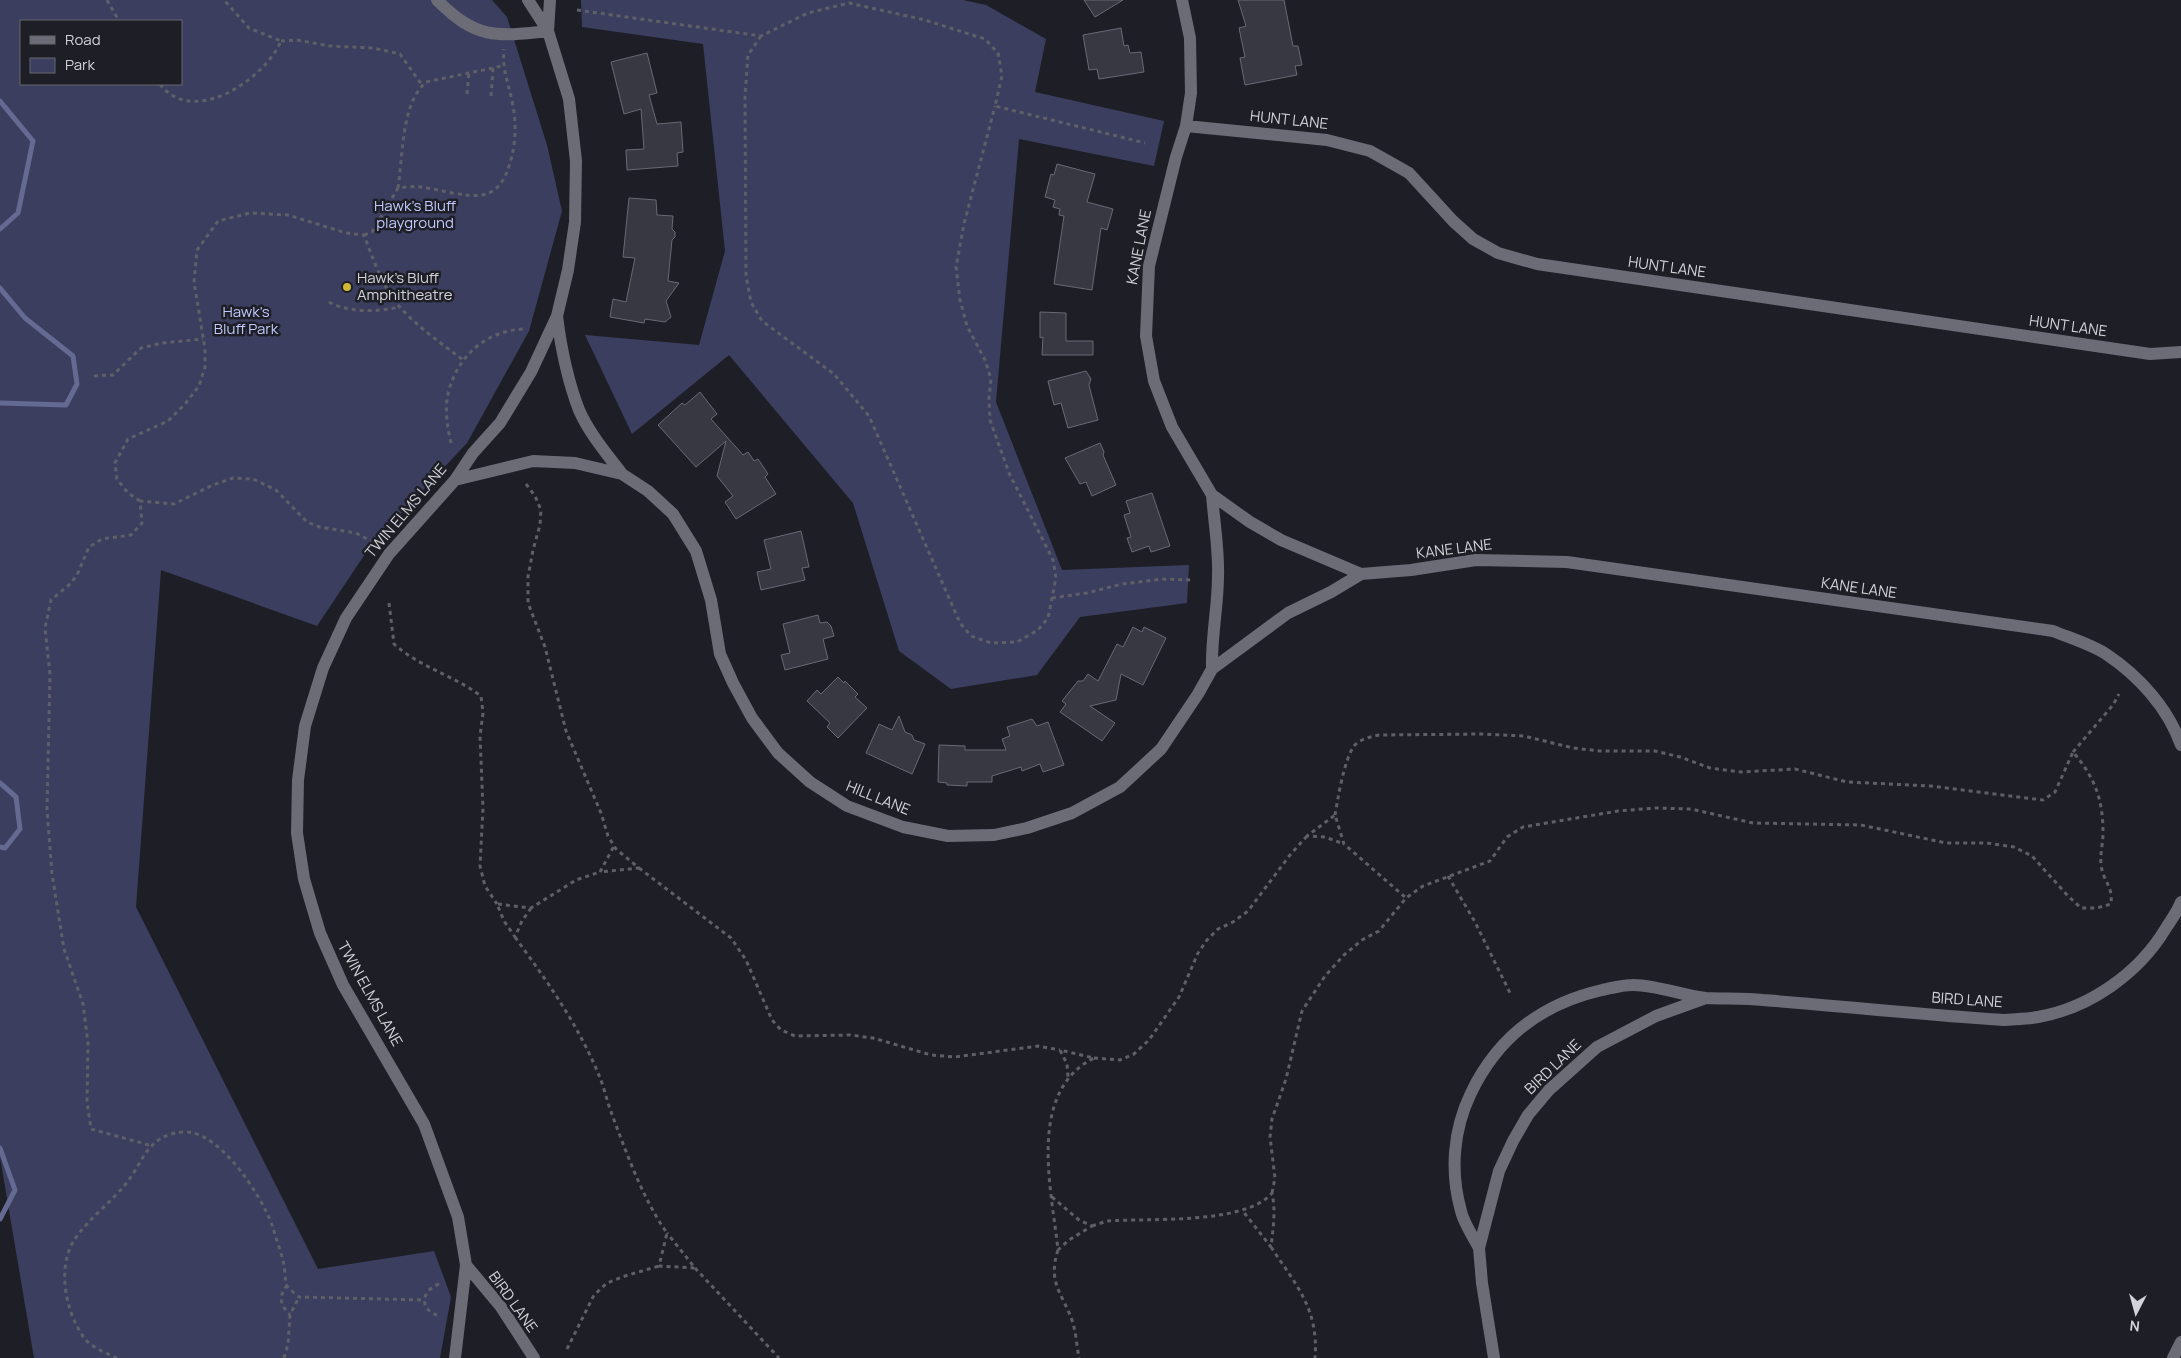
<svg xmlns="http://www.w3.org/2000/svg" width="2181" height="1358" font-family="Manrope,sans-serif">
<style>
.green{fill:#3b3e5f;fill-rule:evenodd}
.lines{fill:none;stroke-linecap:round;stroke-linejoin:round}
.stream{stroke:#656a92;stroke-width:5}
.building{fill:#373841;stroke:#686973}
.path{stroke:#5f6067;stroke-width:3;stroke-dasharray:4 4;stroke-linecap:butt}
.minor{stroke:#6b6c75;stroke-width:12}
.poi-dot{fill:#cfb837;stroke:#1e1f26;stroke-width:2}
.labels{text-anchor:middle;stroke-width:5;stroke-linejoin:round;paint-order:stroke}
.street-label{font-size:15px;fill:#d2d3d8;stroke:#1e1f26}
.park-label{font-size:15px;fill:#c1c8fd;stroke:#1e1f26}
.poi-label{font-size:15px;fill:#d2d3d8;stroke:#1e1f26;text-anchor:start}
</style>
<rect width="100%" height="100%" fill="#1e1f26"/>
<!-- green -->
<path class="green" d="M0 0H492L507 17 547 145 562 211 529 331 467 443 369 548 317 626 161 570 136 907 318 1269 434 1251 451 1297 440 1358H34L0 1157ZM21 21H181V84H21Z
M581 0H963L986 5 1046 39 1035 92 1164 121 1154 166 1019 139 996 402 1062 570 1189 565 1187 603 1080 617 1037 675 951 689 899 651 853 503 729 355 632 434 585 335 699 345 725 251 703 44 582 27Z"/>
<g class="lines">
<!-- stream -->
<path class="stream" d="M0 101 33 141 18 213 0 229
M0 288 25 318 73 356 77 384 66 405 0 403
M0 783 16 797 20 829 5 848 0 847
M0 1148 15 1190 0 1219"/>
</g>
<!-- building -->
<path class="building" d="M1084 0H1123L1095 17Z
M1238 0H1284L1293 46H1298L1302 65 1295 66 1297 75 1245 85 1240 58 1245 57 1239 28 1246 26Z
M1121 28 1124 46 1128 45 1130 53 1141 52 1144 72 1099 79 1097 69 1089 70 1083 35Z
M647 53 657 93 649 95 657 124 681 122 683 152 677 153 678 166 627 170 626 150 644 149 641 109 624 114 611 62Z
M1057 164 1095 174 1087 202 1113 209 1107 230 1101 228 1092 290 1054 284 1064 216 1059 215 1060 209 1053 207 1055 200 1045 197 1051 174 1054 175Z
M629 198 656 200 657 215 673 216 672 229 675 232V237L672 240 668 281 679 283 666 301 671 317 665 322 645 319 644 323 610 317 613 299 626 302 635 258 623 257Z
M1040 312 1066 313V341H1093V355H1042L1043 337 1040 338Z
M1086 371 1091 379 1089 385 1098 420 1068 428 1061 403 1054 405 1048 381Z
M700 392 717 414 711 419 743 455 748 452 754 461 758 459 768 474 765 477 776 494 736 519 725 502 733 496 717 476 726 441 696 467 658 425 682 403 685 405Z
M1100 443 1104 452 1103 455 1116 485 1092 496 1086 482 1080 484 1065 458Z
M1152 493 1170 546 1151 552 1149 546 1132 552 1127 538 1131 537 1124 515 1130 513 1126 501Z
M801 531 809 567 802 568 805 580 761 590 757 572 771 569 764 540Z
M818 615 820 623 827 622 831 626 834 636 823 639 828 659 785 670 781 655 790 653 783 624Z
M1133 627 1142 632 1144 627 1166 638 1143 685 1121 674 1116 700 1090 706 1115 723 1102 741 1060 712 1066 704 1062 701 1078 681H1083L1088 674 1098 681 1117 644 1123 647Z
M838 677 844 683 845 681 858 694 855 697 867 708 838 738 827 727 830 723 807 701 817 690 821 694Z
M899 716 905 732 912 735 914 740 925 744 912 774 866 753 879 724 892 730Z
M1032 719 1037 726 1048 722 1064 765 1043 772 1040 764 1022 771 1021 767 992 776V782H967V786L947 785V783L938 782 939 745 965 746V750H1006L1002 739 1010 736 1007 727Z"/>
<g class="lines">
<!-- path -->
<path class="path" d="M107 0 119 21
M577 10 761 36 808 13 849 3 925 20 985 39 998 53 1002 76 995 106 1145 143
M761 36 748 55 745 95 746 276 751 302 762 321 834 374 869 416 960 623 971 636 991 643 1017 642 1038 630 1048 618 1056 578 1053 560 1009 473 990 420 989 399 991 379 985 360 967 326 960 300 956 267 964 224 995 106
M281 41 297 40 330 46 373 48 400 54 422 85
M160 84C193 128 265 79 281 41L249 28 224 0
M467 94 469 73
M491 96 493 68
M398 188C403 156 401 104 426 82L502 66
M364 235 372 232 398 188C406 187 414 186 421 187 437 189 468 198 482 195 496 193 504 181 508 169 516 147 517 124 512 101 508 81 502 70 504 49
M329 302C350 313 376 312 400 307
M94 376 113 375 141 348 162 343 203 339
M451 443C447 426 444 407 449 390 459 354 488 330 525 329
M526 484 535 496 541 510 540 525 533 550 528 577V603L545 647 566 731 601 813 608 836 616 849 639 868 600 872 614 846
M140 501 128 493 117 479 115 463 128 439 168 421 185 404 199 386 205 367V349L194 282 197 250 218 221 250 213 288 215 346 233 364 235C373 259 382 285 398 305 416 326 441 343 463 360
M1052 598 1087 593 1122 584 1162 579 1193 580
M389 603 394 644C421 668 453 675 481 696L483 713 480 736 483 808 480 866 485 886 497 904
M2073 752 2113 705 2119 694
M1335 815C1338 798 1344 760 1354 746 1360 739 1370 737 1379 735L1482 734 1524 736 1573 748 1600 751H1655L1680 757 1710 768 1741 772 1795 769 1847 782 1931 786 2043 800 2055 792 2073 752C2095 778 2103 799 2103 833 2103 843 2100 854 2101 864 2103 883 2113 884 2111 904L2097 908H2081L2068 896 2032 856 2014 847 1987 843H1946L1861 825 1753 823 1691 809 1656 808 1618 811 1523 827 1507 837 1490 861 1423 886 1406 898
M639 868 731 938 746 960 772 1020 781 1030 795 1036 850 1035 873 1038 931 1055 955 1057 1038 1046 1060 1050
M1448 876 1475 922 1511 995
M531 908 522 921 515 937 504 921 497 904 531 908 576 880 600 872
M515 937C547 981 577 1023 598 1073 603 1084 606 1097 610 1109 625 1149 642 1198 667 1233L659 1266 695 1268 667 1233
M1094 1058 1120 1060 1134 1054 1149 1040 1179 997 1198 953 1207 940 1218 929 1233 922 1248 911 1290 855 1307 836
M149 1145 91 1129 87 1102 88 1043 83 1004 64 949 52 874 47 810 50 674 45 628 51 600 70 584 77 575 89 547 102 539 131 535 142 523 140 501 174 504 213 485 233 478 253 479 276 490 307 522 320 527 356 533 371 541
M1272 1193 1275 1178 1270 1137 1272 1119 1286 1079 1302 1011 1325 976 1344 955 1362 940 1379 931 1406 898 1344 844 1335 815 1307 836 1325 837 1344 844
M1052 1197 1079 1220 1092 1226 1069 1240 1058 1250C1052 1191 1026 1092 1094 1058L1060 1050 1067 1064 1068 1077
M1092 1226 1107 1221C1148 1218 1245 1225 1272 1193 1276 1211 1273 1229 1271 1247L1242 1210
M1271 1247C1296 1285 1319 1309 1315 1358
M1058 1250C1047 1284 1063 1293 1073 1323 1076 1334 1077 1347 1079 1358
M695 1268 779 1358
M439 1284C420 1291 419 1311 440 1316
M287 1285 281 1296 282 1305 290 1315
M567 1349 594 1295 607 1283 625 1276 659 1266
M117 1358C108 1354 91 1347 85 1339 66 1314 57 1270 73 1242 85 1222 109 1204 124 1186 144 1163 145 1136 182 1132 218 1128 261 1195 272 1225 276 1238 281 1252 284 1265 285 1271 285 1278 286 1284 288 1289 295 1293 299 1297L424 1300
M284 1358 288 1344 290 1315 299 1297"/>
<!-- minor -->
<path class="minor" d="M437 0C476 39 495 37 548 31
M1182 0 1190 38 1191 93 1186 126 1176 157 1149 266 1146 336 1154 381 1172 427 1212 495 1250 522 1281 540 1361 574 1411 570 1476 560 1567 562 2053 631C2070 638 2090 644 2106 654 2139 676 2168 708 2181 745
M548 31 550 0
M1186 126 1327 140 1370 151 1409 173 1453 221 1473 239 1498 253 1537 264 2150 354 2181 352
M557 316C561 348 567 379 579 410 589 433 607 454 622 474
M455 480 533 461 575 463 622 474 648 491 673 514 696 551 711 600 720 654 733 683 752 718 778 753 810 782 847 806 903 827 948 836 994 835 1027 828 1072 813 1120 787 1161 749 1198 694 1212 669 1288 613 1331 592 1361 574
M1212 669C1211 637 1218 607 1218 576 1219 550 1214 522 1212 495
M1479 1248C1473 1236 1464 1224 1461 1211 1450 1172 1453 1130 1471 1093 1498 1037 1541 1004 1602 990 1612 988 1623 985 1632 985 1654 984 1683 996 1706 998 1725 999 1744 998 1763 1000 1843 1006 1923 1015 2004 1020 2015 1019 2027 1019 2038 1017 2090 1008 2139 973 2166 928 2171 920 2178 911 2181 902
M466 1265 501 1307 534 1358
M455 1358 466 1265 458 1217 424 1124 343 985 320 933 304 879 297 833 298 780 305 726 323 668 346 618 389 554 455 480 473 453 500 423 531 372 557 316 568 270 575 222 576 161 569 99 548 31 528 0
M1494 1358 1482 1283 1479 1248 1499 1171 1513 1141 1528 1115 1549 1090 1597 1047 1656 1016 1703 999
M2173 1358 2181 1342"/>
</g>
<!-- markers -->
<circle class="poi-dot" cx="347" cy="287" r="5"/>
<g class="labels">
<!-- street labels -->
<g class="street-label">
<text transform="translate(1289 120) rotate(6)" y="5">HUNT LANE</text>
<text transform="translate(1139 247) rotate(-79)" y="5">KANE LANE</text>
<text transform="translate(1667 267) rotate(8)" y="5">HUNT LANE</text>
<text transform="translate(2068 326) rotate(8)" y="5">HUNT LANE</text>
<text transform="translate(406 511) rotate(-50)" y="5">TWIN ELMS LANE</text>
<text transform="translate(1454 549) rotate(-7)" y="5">KANE LANE</text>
<text transform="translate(1859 588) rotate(8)" y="5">KANE LANE</text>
<text transform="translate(878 798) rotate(22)" y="5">HILL LANE</text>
<text transform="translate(370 994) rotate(61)" y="5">TWIN ELMS LANE</text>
<text transform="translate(1967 1000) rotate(4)" y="5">BIRD LANE</text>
<text transform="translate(1553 1067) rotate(-44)" y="5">BIRD LANE</text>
<text transform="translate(513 1302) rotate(54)" y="5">BIRD LANE</text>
</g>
<!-- park labels -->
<g class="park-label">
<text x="415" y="211">Hawk's Bluff<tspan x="415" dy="17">playground</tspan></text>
<text x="246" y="317">Hawk's<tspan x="246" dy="17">Bluff Park</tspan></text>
</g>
<!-- poi labels -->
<g class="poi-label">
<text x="357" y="283">Hawk's Bluff<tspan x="357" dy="17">Amphitheatre</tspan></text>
</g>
</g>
<!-- legend -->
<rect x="20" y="20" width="162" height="65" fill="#1e1f26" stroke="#66676d"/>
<rect x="30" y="36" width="25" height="8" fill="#6b6c75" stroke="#66676d"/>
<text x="65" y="45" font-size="15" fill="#d2d3d8">Road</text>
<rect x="30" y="58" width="25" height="15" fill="#3b3e5f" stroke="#66676d"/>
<text x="65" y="70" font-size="15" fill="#d2d3d8">Park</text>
<!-- north arrow -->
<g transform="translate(2136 1313) rotate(186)" stroke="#1e1f26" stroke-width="4" paint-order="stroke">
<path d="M0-4L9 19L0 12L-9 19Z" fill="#d2d3d8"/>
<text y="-8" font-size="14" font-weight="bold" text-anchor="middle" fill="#d2d3d8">N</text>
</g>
</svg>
